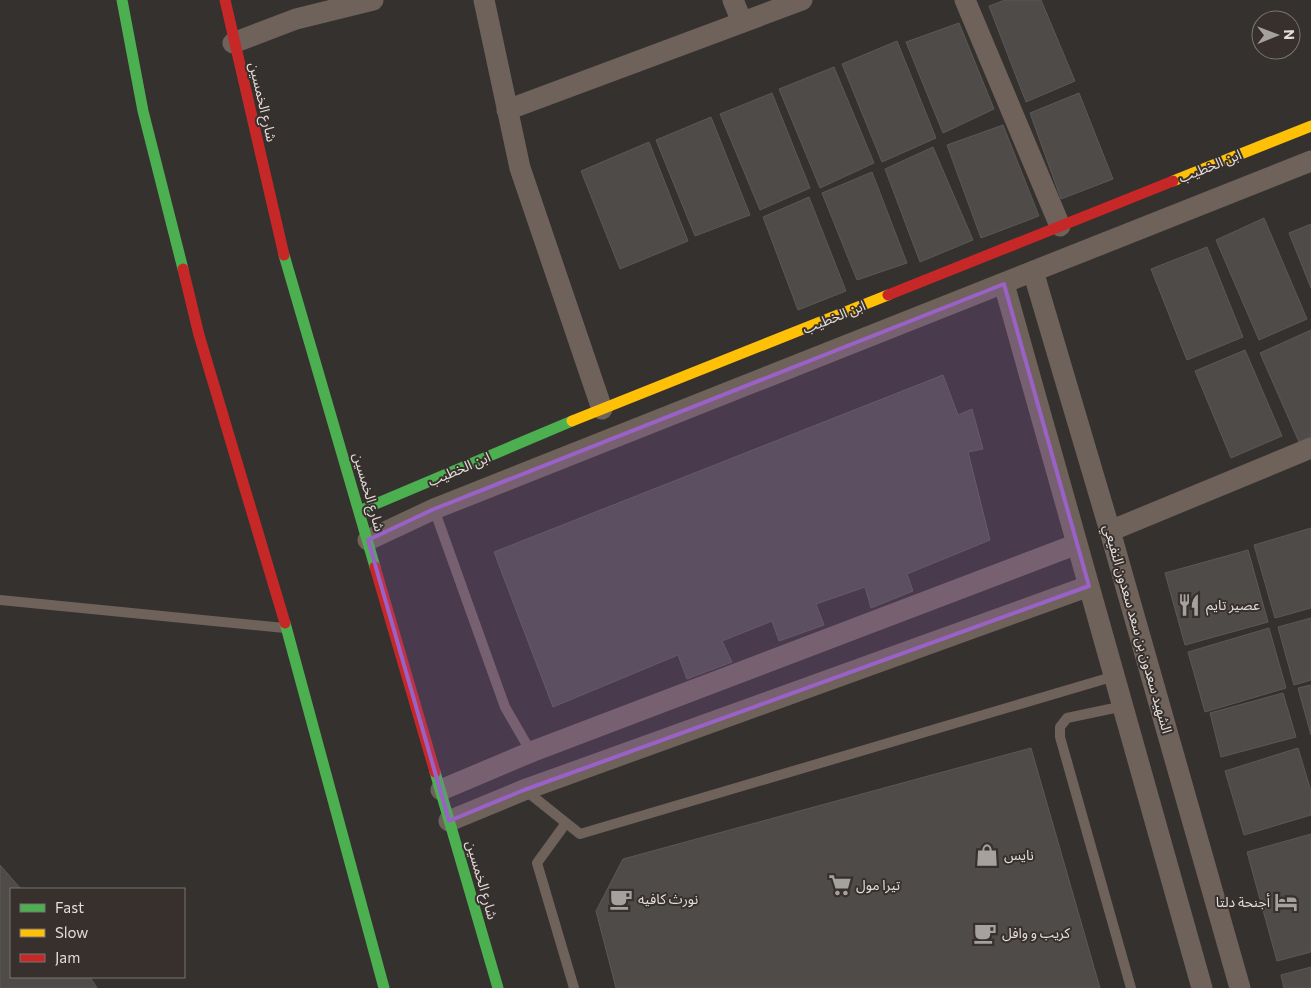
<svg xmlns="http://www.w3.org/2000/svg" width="1311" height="988" font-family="Commissioner,'Noto Sans Arabic',sans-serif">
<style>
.building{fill:#4e4b49;stroke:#5b5857}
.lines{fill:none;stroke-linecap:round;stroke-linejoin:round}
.lane{stroke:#6f625b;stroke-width:10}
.street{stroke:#6f625b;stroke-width:21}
.fast{stroke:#4caf50;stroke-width:11}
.slow{stroke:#ffc107;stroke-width:11}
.jam{stroke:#c62828;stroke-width:11}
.marked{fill:#9a61c7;fill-opacity:0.2;stroke:#9a61c7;stroke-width:4;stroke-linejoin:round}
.labels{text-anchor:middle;stroke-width:4;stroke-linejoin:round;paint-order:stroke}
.street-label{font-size:14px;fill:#e1dddb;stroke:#37302d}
.poi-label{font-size:14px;fill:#e1dddb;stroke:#37302d;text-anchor:start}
</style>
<rect width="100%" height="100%" fill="#35312f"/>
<!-- building -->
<path class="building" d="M1005 0H1041L1075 81 1026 102 989 6Z
M959 23 994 109 943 133 906 42Z
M897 41 936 138 882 162 842 64Z
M834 67 874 163 820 188 779 89Z
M772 93 810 188 760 210 720 114Z
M1079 93 1113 179 1061 199 1030 113Z
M711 117 750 215 695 236 656 140Z
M1003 125 1039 216 981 238 947 145Z
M649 142 688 241 620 269 581 171Z
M933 147 973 240 920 262 885 169Z
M872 172 907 263 857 280 822 193Z
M809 197 846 291 798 310 763 217Z
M1264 218 1307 319 1259 340 1216 240Z
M1311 224V288L1289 233Z
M1207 247 1243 337 1187 360 1151 269Z
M1311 330V437L1299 442 1260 353Z
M1245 350 1282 436 1231 458 1195 371Z
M943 375 958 415 972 409 983 449 968 452 990 540 907 574 913 591 871 608 865 587 816 604 824 625 779 641 772 621 722 641 732 662 687 679 678 655 553 707 494 552Z
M1311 528V608L1275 618 1254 545Z
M1248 550 1268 622 1185 645 1165 573Z
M1311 618V680L1294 685 1278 627Z
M1269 628 1286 688 1205 712 1188 652Z
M1311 685V735L1298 688Z
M1283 693 1296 737 1221 757 1210 713Z
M1031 748 1100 988H616L596 911 623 859Z
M1298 748 1311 791V815L1244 835 1225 771Z
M1311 834V952L1277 961 1247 852Z
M0 865 21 889H11V977H90L97 988H0Z
M1311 967V988H1284L1281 975Z"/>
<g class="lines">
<!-- lane -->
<path class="lane" d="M434 509 505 707 531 752
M0 600 285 628
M1124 706 1067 718 1060 727V737L1131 988
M525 790 580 834 1115 676
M566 823 537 863 574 988"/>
<!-- street -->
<path class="street" d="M484 0 520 168 602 409
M733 0 742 22
M965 0 1060 226
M233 43 296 19 373 0
M507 110 802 0
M1033 271 1110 531 1240 988
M1004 284 1202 988
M1110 531 1311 448
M368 540 434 509 1311 161
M441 790 531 752 1077 544
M449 821 524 790 1089 586"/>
<!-- fast -->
<path class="fast" d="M122 0 143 111 183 269
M284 255 375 567
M359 511 572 421
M285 623 384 988
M435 772 498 988"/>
<!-- slow -->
<path class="slow" d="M1173 181 1311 126
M572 421 888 295"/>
<!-- jam -->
<path class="jam" d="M225 0 284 255
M183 269 199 335 285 623
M888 295 1173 181
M375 567 435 772"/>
</g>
<!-- marked area -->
<path class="marked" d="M1004 284 1089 586 524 790 449 821 368 540 434 509Z"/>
<!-- icons -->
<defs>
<symbol id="restaurant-bare" viewBox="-9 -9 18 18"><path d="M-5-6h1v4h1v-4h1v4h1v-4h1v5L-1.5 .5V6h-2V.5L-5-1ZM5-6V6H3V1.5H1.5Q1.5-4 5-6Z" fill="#a5a19f" stroke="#37302d" stroke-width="2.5" paint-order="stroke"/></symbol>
<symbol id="shop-bare" viewBox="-9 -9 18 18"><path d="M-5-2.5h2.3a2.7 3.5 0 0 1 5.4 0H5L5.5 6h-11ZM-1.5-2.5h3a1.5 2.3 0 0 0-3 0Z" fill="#a5a19f" stroke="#37302d" stroke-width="2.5" paint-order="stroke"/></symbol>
<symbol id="supermarket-bare" viewBox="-9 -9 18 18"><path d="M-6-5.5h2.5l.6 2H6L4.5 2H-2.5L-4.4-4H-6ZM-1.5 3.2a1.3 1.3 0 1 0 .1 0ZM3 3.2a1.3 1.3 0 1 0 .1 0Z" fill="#a5a19f" stroke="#37302d" stroke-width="2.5" paint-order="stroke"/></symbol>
<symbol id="cafe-bare" viewBox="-9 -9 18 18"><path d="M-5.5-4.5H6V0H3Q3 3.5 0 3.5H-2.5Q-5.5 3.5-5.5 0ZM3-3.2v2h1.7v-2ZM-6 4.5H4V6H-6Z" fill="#a5a19f" stroke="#37302d" stroke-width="2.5" paint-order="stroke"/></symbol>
<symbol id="hotel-bare" viewBox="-9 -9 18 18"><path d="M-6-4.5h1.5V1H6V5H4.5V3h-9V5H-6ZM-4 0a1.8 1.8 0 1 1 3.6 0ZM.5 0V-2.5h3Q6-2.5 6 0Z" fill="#a5a19f" stroke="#37302d" stroke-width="2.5" paint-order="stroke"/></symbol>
</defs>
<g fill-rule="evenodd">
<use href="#restaurant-bare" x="1173" y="589" width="32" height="32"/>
<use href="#shop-bare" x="971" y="839" width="32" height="32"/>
<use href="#supermarket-bare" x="824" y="869" width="32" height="32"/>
<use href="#cafe-bare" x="605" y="883" width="32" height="32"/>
<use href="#hotel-bare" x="1270" y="886" width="32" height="32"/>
<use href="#cafe-bare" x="969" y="917" width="32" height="32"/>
</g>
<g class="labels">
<!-- street labels -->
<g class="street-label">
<text transform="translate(263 102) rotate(77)" y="5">شارع الخمسين</text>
<text transform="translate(1210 166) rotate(-22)" y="5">ابن الخطيب</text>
<text transform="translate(834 317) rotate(-22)" y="5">ابن الخطيب</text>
<text transform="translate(459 469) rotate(-23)" y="5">ابن الخطيب</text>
<text transform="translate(369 492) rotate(74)" y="5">شارع الخمسين</text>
<text transform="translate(1138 629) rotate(74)" y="5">الشهيد سعدون بن سعد سعدون النفيعي</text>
<text transform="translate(482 880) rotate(74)" y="5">شارع الخمسين</text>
</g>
<!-- poi labels -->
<g class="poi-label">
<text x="1206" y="610">عصير تايم</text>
<text x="1004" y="860">نايس</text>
<text x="856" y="890">تيرا مول</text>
<text x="638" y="904">نورث كافيه</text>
<text x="1270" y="907" text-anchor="end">أجنحة دلتا</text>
<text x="1002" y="938">كريب و وافل</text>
</g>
</g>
<!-- legend -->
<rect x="10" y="888" width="175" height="90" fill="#37302d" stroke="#7b7573"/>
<rect x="20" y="904" width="25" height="8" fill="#4caf50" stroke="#7b7573"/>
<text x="55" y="913" font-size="15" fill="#e1dddb">Fast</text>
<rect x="20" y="929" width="25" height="8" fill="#ffc107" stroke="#7b7573"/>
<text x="55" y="938" font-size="15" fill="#e1dddb">Slow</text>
<rect x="20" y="954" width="25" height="8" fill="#c62828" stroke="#7b7573"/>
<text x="55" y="963" font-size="15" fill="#e1dddb">Jam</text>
<!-- north arrow -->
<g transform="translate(1276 35) rotate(89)"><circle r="24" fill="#37302d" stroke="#7b7573"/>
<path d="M0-4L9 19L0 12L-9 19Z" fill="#a5a19f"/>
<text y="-8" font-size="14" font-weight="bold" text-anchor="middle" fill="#e1dddb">N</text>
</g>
</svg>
